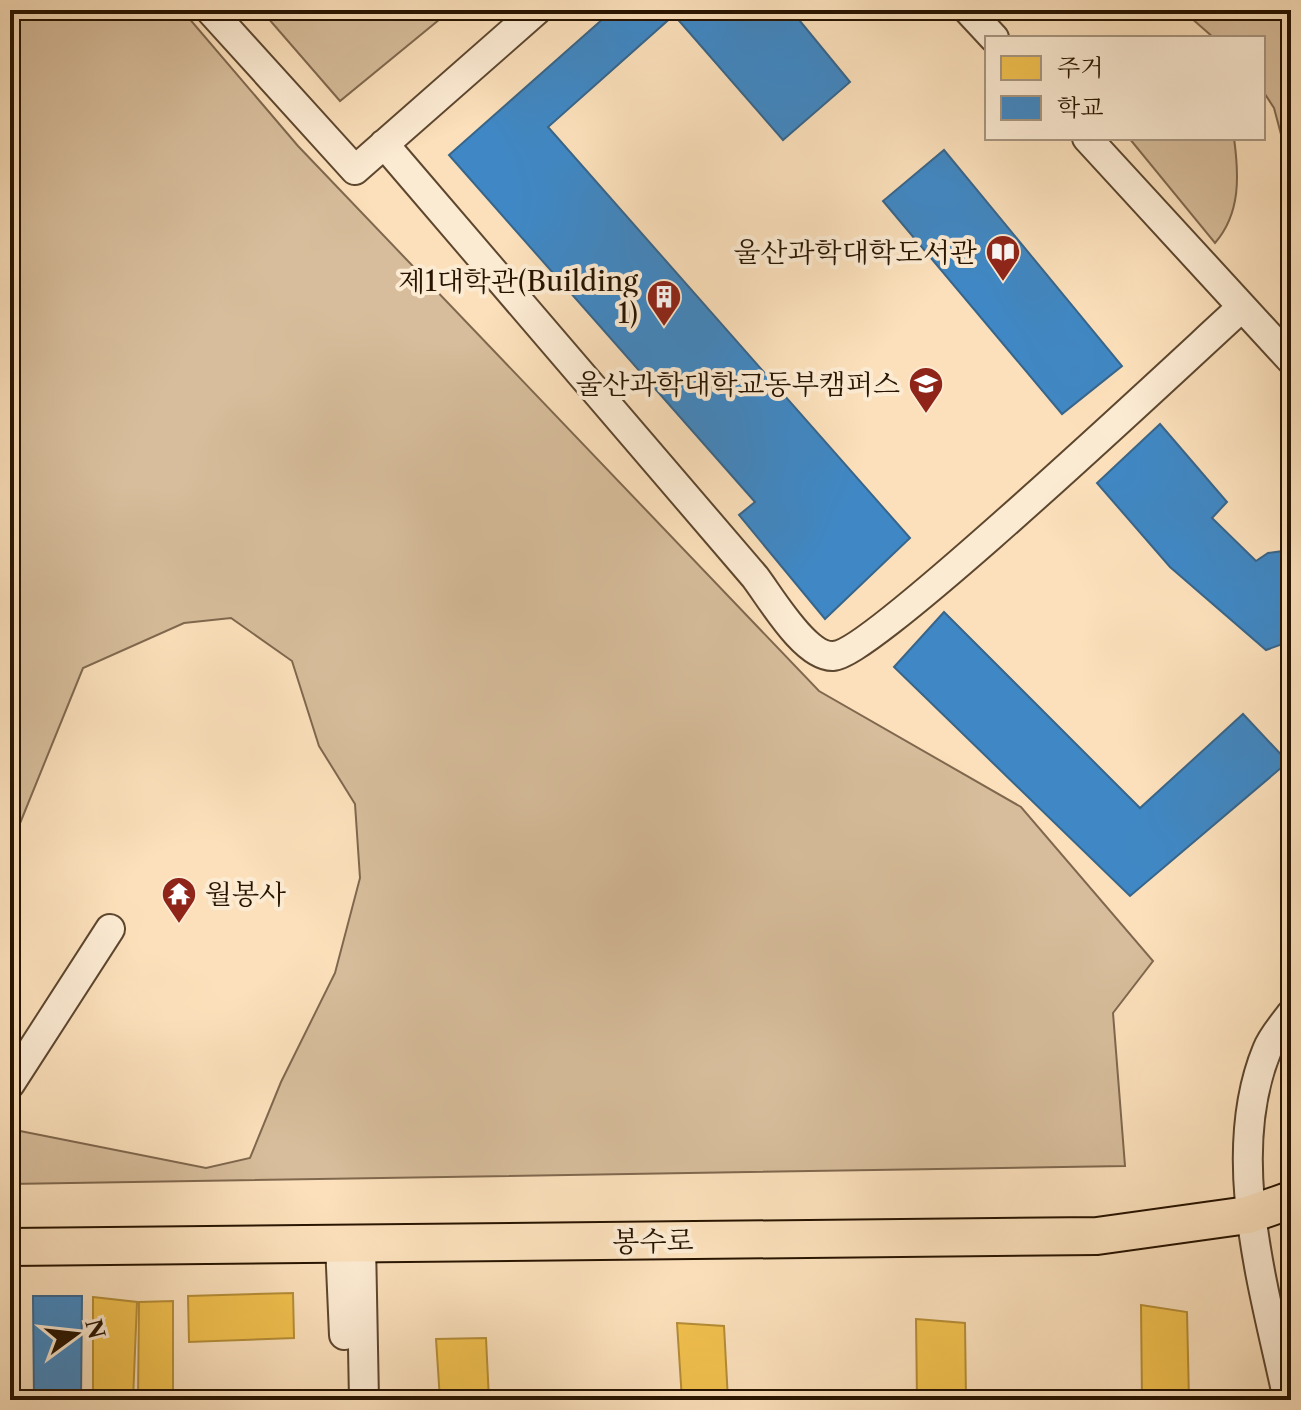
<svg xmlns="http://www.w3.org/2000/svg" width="1301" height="1410" font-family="'Libre Caslon Text','Noto Serif KR',serif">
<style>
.green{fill:#d7bd9b;stroke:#80684e;stroke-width:2}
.homes{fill:#f2c14e;stroke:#b58d37;stroke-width:2}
.schools{fill:#3f88c5;stroke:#38658a;stroke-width:2}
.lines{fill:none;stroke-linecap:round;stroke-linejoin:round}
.minor-casing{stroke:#5d472f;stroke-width:32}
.major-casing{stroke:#281400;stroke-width:40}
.minor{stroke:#fcebd3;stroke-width:28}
.major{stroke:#fbe0bb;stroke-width:36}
.labels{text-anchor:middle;stroke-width:8;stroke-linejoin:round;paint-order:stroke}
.poi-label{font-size:28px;fill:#281400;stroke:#fcebd3;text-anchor:end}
.street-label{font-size:28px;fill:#281400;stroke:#fcebd3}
</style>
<rect width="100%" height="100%" fill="#fbe0bb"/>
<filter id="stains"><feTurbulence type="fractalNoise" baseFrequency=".0025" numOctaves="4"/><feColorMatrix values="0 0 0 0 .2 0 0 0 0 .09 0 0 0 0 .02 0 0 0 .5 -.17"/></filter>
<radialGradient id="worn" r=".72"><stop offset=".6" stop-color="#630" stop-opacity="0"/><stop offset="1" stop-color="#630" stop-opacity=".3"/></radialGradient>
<!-- green -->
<path class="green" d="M10 10H182L298 146 819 691 1021 807 1153 961 1113 1013 1125 1166 10 1184V1129L206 1168 250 1158 281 1082 335 973 360 878 355 804 319 746 292 661 231 618 184 623 83 668 10 848Z
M261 10H451L340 101Z
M1182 10H1291V172L1274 108 1263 91V38H1214Z
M1129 138H1234C1239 175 1241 213 1215 243Z"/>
<!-- homes -->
<path class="homes" d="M293 1293 294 1338 189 1342 188 1296Z
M93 1297 137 1302 133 1400H93Z
M173 1301V1400H138L139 1302Z
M1141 1305 1187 1312 1189 1400H1142Z
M916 1319 965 1323 966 1400H917Z
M677 1323 724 1326 728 1400H682Z
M486 1338 489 1400H440L436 1339Z"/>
<!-- schools -->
<path class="schools" d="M613 10H791L850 82 783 140 674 15 548 127 910 538 825 619 739 515 755 502 449 155Z
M944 150 1122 366 1062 414 883 201Z
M1160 424 1227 502 1212 518 1256 561 1268 553 1291 550V641L1266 650 1170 567 1097 483Z
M944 612 1140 808 1243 714 1288 762 1130 896 894 667Z
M33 1296H82L81 1400H34Z"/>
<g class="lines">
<defs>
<path id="minor" d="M210 10 355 170 537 10
M968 10 994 38
M1087 138 1291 360
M384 144 755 577C771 598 805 657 833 656 872 655 1191 353 1242 307
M10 1084 110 929
M361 1243 364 1400
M340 1244 344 1335
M1288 1400C1265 1291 1223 1157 1267 1050 1272 1037 1283 1025 1291 1014"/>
<path id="major" d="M10 1247 1097 1236 1248 1215 1291 1200"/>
</defs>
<!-- minor casing -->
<use href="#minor" class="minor-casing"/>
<!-- major casing -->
<use href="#major" class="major-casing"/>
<!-- minor -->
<use href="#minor" class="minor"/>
<!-- major -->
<use href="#major" class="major"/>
</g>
<!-- icons -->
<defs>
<symbol id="library-pin" viewBox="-11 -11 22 30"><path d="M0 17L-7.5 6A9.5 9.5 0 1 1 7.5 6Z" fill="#8f2418" stroke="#fcebd3"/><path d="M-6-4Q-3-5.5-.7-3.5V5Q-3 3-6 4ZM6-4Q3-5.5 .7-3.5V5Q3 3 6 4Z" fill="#fff"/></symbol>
<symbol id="building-pin" viewBox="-11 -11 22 30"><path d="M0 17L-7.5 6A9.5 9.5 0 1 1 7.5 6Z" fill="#8f2418" stroke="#fcebd3"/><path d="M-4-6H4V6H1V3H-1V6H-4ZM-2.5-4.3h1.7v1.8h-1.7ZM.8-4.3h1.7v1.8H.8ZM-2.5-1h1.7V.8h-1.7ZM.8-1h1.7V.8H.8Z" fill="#fff"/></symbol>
<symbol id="university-pin" viewBox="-11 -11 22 30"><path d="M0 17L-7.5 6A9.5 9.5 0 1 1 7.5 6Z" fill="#8f2418" stroke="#fcebd3"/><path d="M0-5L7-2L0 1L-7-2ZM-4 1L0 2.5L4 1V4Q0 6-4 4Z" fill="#fff"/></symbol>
<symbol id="temple-pin" viewBox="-11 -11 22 30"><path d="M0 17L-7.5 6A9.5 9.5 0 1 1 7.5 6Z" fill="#8f2418" stroke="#fcebd3"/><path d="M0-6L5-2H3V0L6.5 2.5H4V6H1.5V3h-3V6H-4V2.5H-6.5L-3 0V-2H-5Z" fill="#fff"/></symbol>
</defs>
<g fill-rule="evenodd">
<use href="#library-pin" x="983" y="232" width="40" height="54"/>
<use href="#building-pin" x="644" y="277" width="40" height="54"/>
<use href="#university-pin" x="906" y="364" width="40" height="54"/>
<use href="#temple-pin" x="159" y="874" width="40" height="54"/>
</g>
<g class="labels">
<!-- poi labels -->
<g class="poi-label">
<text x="977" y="262">울산과학대학도서관</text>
<text x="638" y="291">제1대학관(Building<tspan x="638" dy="32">1)</tspan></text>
<text x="900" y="394">울산과학대학교동부캠퍼스</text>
<text x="205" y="904" text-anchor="start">월봉사</text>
</g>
<!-- street labels -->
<g class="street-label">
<text transform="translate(653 1241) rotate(-1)" y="10">봉수로</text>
</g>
</g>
<!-- margin -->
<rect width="1301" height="1410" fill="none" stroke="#fbe0bb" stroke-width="40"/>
<rect x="12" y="12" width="1277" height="1386" fill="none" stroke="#281400" stroke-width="4"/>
<rect x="20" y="20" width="1261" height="1370" fill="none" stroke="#281400" stroke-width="2"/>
<!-- legend -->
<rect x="985" y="36" width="280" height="104" fill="#fcebd3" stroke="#a7957f" stroke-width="2"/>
<rect x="1001" y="56" width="40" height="24" fill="#f2c14e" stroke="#a7957f" stroke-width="2"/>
<text x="1057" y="76" font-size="24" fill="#281400">주거</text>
<rect x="1001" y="96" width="40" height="24" fill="#3f88c5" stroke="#a7957f" stroke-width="2"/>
<text x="1057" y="116" font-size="24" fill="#281400">학교</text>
<!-- north arrow -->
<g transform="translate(76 1334) rotate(75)" stroke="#fcebd3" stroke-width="6" paint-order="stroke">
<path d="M0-6L14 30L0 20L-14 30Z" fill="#281400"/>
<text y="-12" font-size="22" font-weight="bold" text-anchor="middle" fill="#281400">N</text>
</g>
<rect width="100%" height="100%" filter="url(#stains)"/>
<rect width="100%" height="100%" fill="url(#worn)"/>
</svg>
